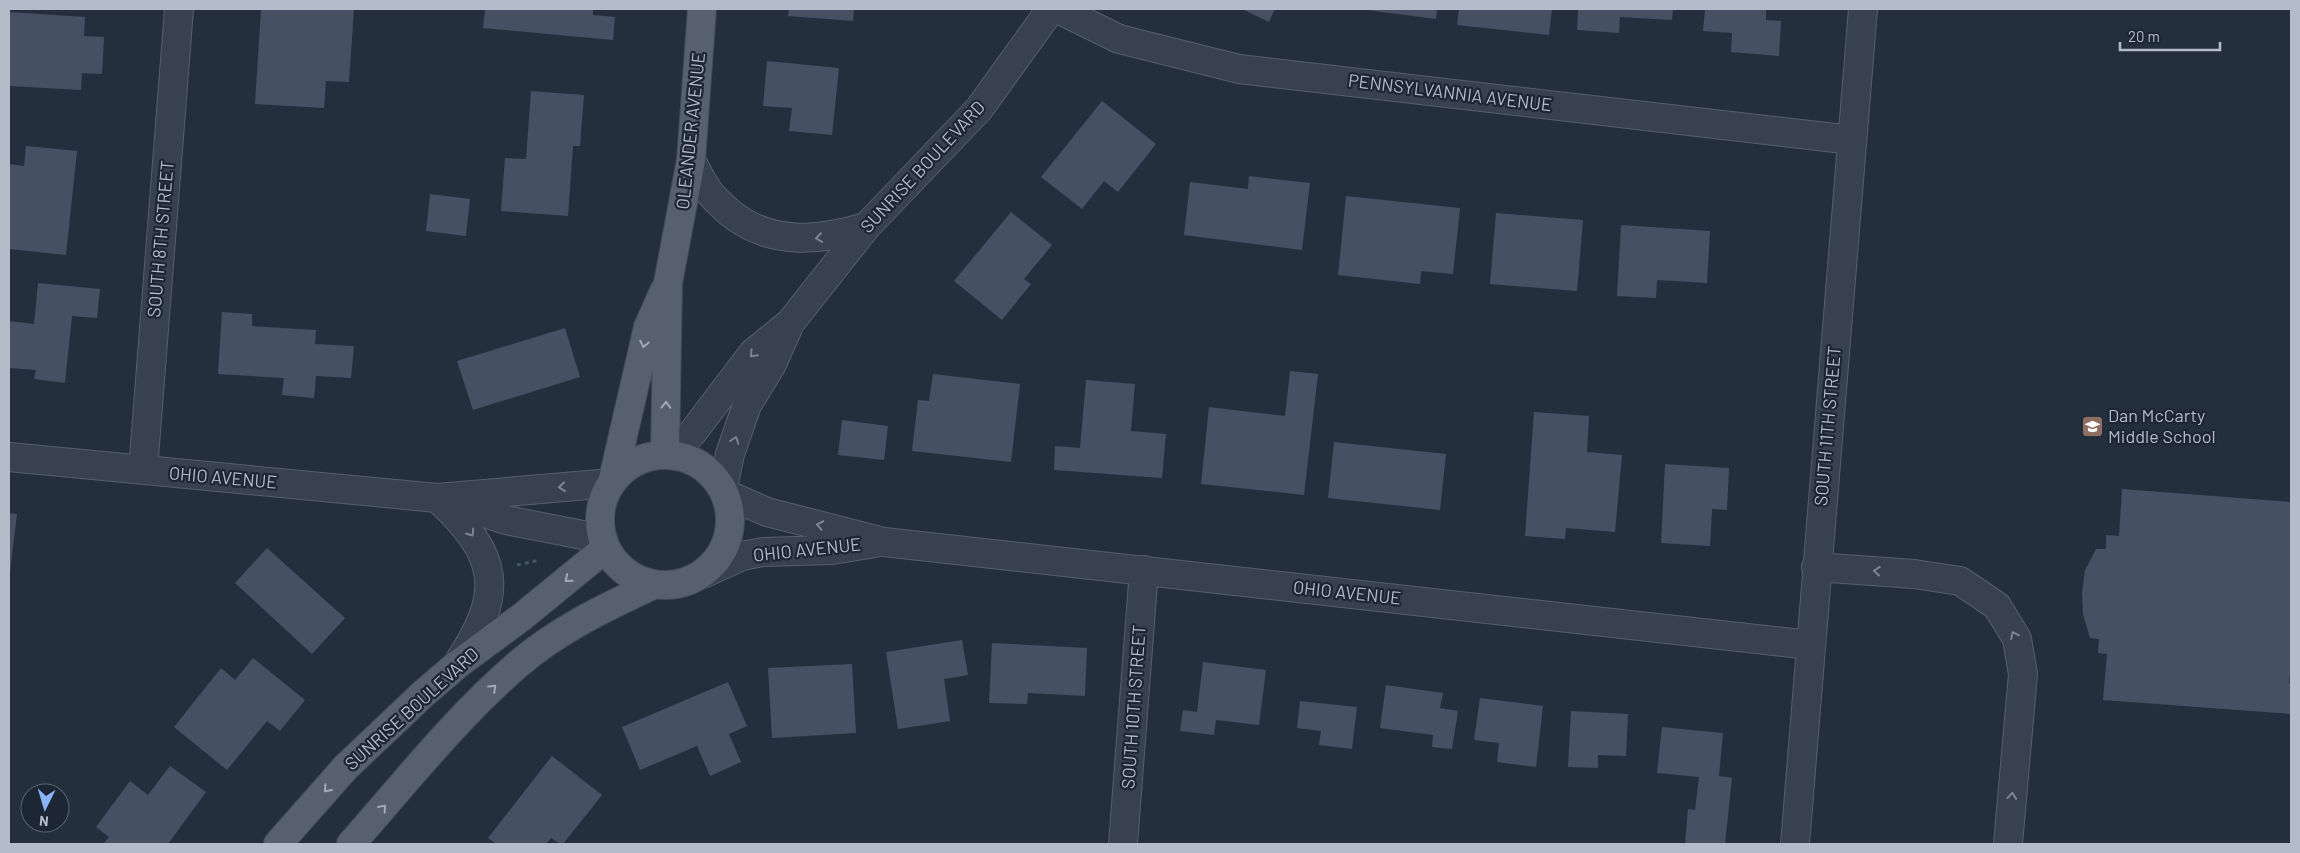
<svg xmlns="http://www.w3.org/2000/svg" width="2300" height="853" font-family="Barlow,sans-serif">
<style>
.building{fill:#455162}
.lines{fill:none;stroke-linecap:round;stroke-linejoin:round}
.minor-casing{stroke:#565f6c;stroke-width:30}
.major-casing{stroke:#414a57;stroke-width:30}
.path{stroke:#44595c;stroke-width:3;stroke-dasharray:4 4;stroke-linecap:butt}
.minor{stroke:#38414e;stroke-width:28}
.major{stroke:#56606e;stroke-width:28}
.oneway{stroke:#7c8592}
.oneway2{stroke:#a1aab7}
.labels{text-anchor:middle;stroke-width:4.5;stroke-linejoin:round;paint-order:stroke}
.street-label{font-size:18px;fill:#b4bcc9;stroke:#1d2633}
.poi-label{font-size:18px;fill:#b4bcc9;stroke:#1d2633;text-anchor:start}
</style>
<rect width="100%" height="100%" fill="#242f3e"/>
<!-- building -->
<path class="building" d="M261 9H354L349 82 326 81 324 108 255 104Z
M485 9H593V15L615 17 613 40 483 28Z
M789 9H854L853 21 788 16Z
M1242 9H1275L1269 22Z
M1359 9H1437L1436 19Z
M1459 9H1552L1549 35 1457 25Z
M1578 9H1673L1672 20 1620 17 1619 33 1577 30Z
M1705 9H1766V20L1781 21 1779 56 1731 52 1732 33 1703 31Z
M9 12 85 17 84 36 104 37 102 74 82 73 81 90 9 86Z
M767 61 839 68 832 135 789 131 792 108 763 106Z
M531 91 584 95 580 146H573L568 216 501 211 505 158 526 159Z
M1102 101 1156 144 1118 192 1104 181 1082 209 1041 177Z
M26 146 77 151 66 255 9 249V164L24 166Z
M1249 176 1310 183 1302 250 1184 235 1190 182 1248 189Z
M430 194 470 199 466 236 426 231Z
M1346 196 1460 208 1453 274 1421 271 1420 284 1338 275Z
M1011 212 1052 245 1024 279 1031 284 1002 320 954 281Z
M1496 213 1583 220 1577 291 1490 284Z
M1621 225 1710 231 1707 283 1657 280 1656 298 1617 296Z
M38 283 100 289 97 318 72 316 65 383 34 379 36 370 9 368V321L34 324Z
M222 312 252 314V326L316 330 315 344 354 346 351 378 316 376 314 398 282 395 284 378 218 374Z
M565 328 580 377 473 410 457 361Z
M1290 371 1318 374 1304 495 1201 484 1209 407 1285 416Z
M933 374 1020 384 1011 462 912 451 918 400 929 401Z
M1086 380 1135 384 1131 431 1166 434 1162 478 1054 470 1055 446 1080 448Z
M1534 412 1589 416 1587 452 1622 455 1615 532 1566 528 1565 539 1525 536Z
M842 420 888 426 884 460 838 455Z
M1334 442 1446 454 1440 510 1328 498Z
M1665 464 1729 468 1727 510 1712 509 1710 546 1661 543Z
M2122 489 2291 502V662L2289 683 2291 684V714L2103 700 2107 654 2098 653 2099 639 2090 638 2083 614 2082 593 2085 570 2096 549H2106V535L2119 536Z
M9 513 17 514 10 572H9Z
M267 548 345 618 312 654 235 583Z
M962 640 968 675 944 679 950 721 898 729 886 652Z
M992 643 1087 648 1085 696 1028 693 1027 704 989 703Z
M253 658 305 700 280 731 267 721 227 770 174 727 221 668 235 680Z
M1203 662 1266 670 1259 725 1216 720 1214 735 1180 731 1183 710 1197 712Z
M852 664 856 733 772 738 768 668Z
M728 682 747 726 729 734 741 762 710 776 697 746 640 770 622 727Z
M1386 685 1443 693 1440 708 1458 711 1452 749 1432 747 1433 735 1380 728Z
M1480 698 1543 706 1536 767 1497 762 1499 743 1474 740Z
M1300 701 1357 707 1352 749 1319 745 1321 731 1297 728Z
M1571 711 1628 714 1626 756 1598 755V768L1568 767Z
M1662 727 1723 733 1719 776 1732 778 1725 844H1685L1688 809 1695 810 1699 777 1657 773Z
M552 756 602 795 563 844H560L551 838 546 844H496L488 838Z
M170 766 206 792 168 844H103L109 837 96 827 130 781 148 795Z"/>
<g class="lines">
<defs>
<path id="minor" d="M1058 9 1119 39 1239 69 1852 140
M691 160C696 169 700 179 706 187 711 197 721 204 729 212 770 246 819 241 866 227
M673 454 693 432 753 353 790 323 866 227 979 109 1051 9
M9 457 437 498 611 483
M143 470 179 9
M723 487 730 454 747 405 771 366 788 328
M726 494 767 512 884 542 1810 645
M437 498C500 556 505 592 458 663
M448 501 506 520 603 539
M1816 567 1914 574 1960 581 1997 606 2017 639 2023 674 2008 844
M703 574 742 556 763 552 832 550 875 543
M1123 844 1144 570
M1795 844 1863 9"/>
<path id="major" d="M665 454 668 283 691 160 702 9
M600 520a65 65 0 1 1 130 0a65 65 0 1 1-130 0Z
M613 479 648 327 664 291
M278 844 345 768 423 694 458 664 523 616 606 548
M351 844C404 784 455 719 516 666 557 630 606 607 655 584"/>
</defs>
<!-- minor casing -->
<use href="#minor" class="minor-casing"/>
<!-- major casing -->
<use href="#major" class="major-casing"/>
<!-- path -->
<path class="path" d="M517 565 540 560"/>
<!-- minor -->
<use href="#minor" class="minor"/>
<!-- major -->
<use href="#major" class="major"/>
</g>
<!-- one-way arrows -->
<defs><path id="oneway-chevron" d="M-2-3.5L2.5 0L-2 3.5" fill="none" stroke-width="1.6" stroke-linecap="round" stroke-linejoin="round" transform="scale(1.25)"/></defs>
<g class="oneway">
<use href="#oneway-chevron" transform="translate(819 238) rotate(172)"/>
<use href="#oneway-chevron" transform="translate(753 354) rotate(134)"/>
<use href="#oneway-chevron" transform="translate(735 440) rotate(-72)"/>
<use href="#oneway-chevron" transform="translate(562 487) rotate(175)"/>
<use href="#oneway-chevron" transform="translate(820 525) rotate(-168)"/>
<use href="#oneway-chevron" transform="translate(471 533) rotate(55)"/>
<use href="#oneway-chevron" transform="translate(1877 571) rotate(-176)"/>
<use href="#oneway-chevron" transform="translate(2014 635) rotate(-116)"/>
<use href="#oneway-chevron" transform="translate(2012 796) rotate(-85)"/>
</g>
<g class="oneway2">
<use href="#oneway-chevron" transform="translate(644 344) rotate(102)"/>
<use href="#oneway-chevron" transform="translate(666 405) rotate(-89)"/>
<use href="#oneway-chevron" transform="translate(568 579) rotate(141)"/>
<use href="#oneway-chevron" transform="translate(493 688) rotate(-44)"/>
<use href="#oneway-chevron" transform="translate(327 789) rotate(132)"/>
<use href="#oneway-chevron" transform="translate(383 808) rotate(-49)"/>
</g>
<!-- icons -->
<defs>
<symbol id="school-square" viewBox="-11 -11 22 22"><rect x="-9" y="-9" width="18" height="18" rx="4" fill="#8d6e63" stroke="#1d2633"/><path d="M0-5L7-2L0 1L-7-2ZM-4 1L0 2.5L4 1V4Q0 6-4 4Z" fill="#fff"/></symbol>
</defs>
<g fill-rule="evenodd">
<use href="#school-square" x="2080" y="414" width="25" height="25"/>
</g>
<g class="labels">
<!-- street labels -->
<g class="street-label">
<text transform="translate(1450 93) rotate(7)" y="6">PENNSYLVANNIA AVENUE</text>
<text transform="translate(691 131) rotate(-84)" y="6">OLEANDER AVENUE</text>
<text transform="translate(923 167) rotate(-47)" y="6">SUNRISE BOULEVARD</text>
<text transform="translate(161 239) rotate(-85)" y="6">SOUTH 8TH STREET</text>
<text transform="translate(1828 426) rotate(-85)" y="6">SOUTH 11TH STREET</text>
<text transform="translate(223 478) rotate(5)" y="6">OHIO AVENUE</text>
<text transform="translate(807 550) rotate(-6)" y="6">OHIO AVENUE</text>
<text transform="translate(1347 593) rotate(6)" y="6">OHIO AVENUE</text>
<text transform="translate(1134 707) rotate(-86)" y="6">SOUTH 10TH STREET</text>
<text transform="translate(412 709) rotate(-42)" y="6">SUNRISE BOULEVARD</text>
</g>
<!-- poi labels -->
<g class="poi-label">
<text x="2108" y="422">Dan McCarty<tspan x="2108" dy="21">Middle School</tspan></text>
</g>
</g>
<!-- border -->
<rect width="2300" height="853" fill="none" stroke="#b4bcc9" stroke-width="20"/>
<!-- north arrow -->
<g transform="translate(45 808) rotate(185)"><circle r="24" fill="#1d2633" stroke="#59626f"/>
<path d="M0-4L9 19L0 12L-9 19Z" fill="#8ab4f8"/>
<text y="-8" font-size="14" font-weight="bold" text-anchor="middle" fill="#b4bcc9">N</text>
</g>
<!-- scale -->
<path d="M2120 42v8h100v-8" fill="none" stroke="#b4bcc9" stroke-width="2.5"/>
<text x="2128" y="42" font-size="15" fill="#b4bcc9" stroke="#1d2633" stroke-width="4" paint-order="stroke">20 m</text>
</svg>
